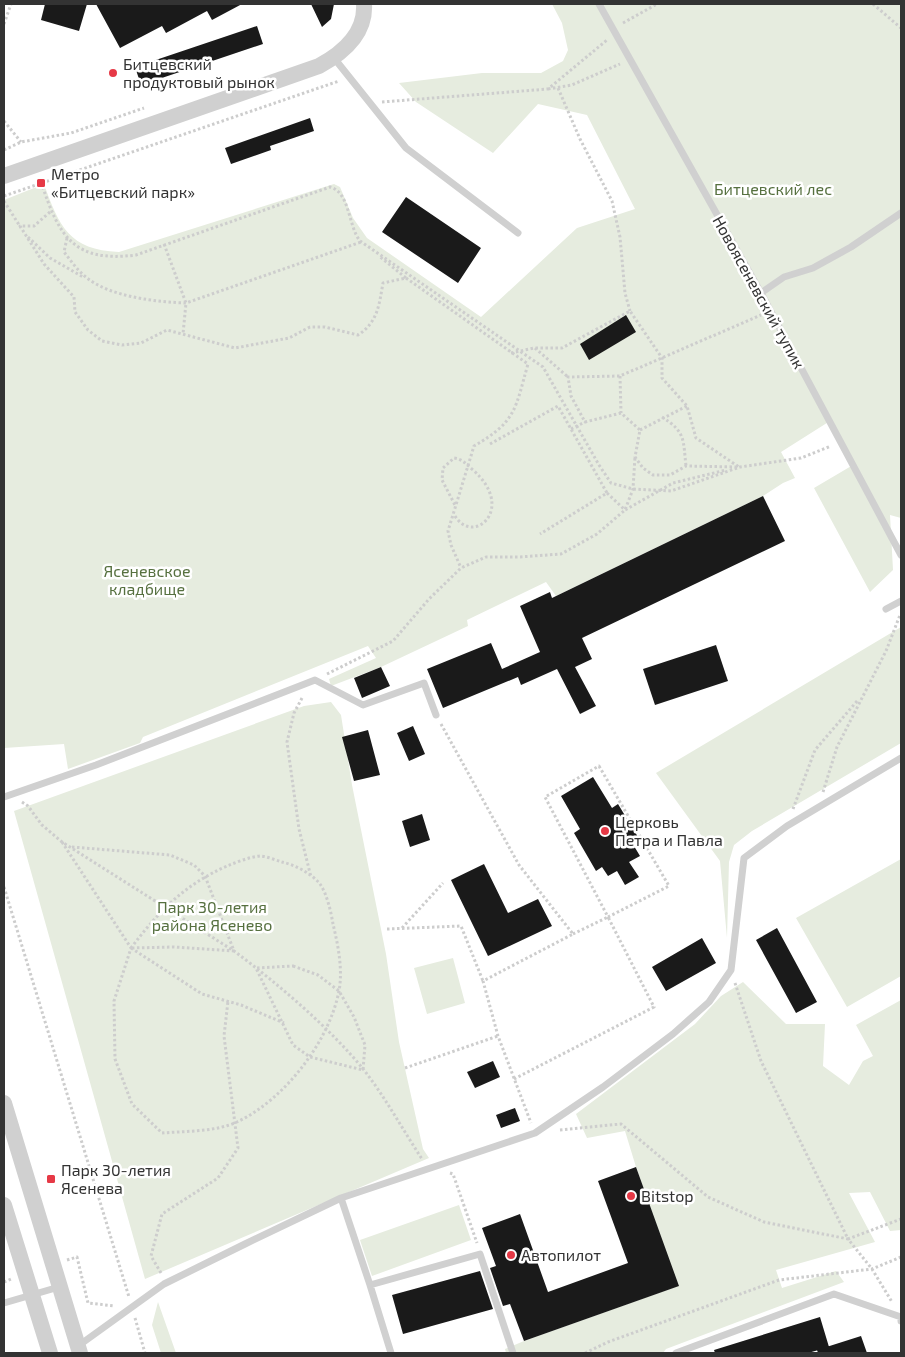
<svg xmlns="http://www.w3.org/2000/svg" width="905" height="1357" font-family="'Exo 2',sans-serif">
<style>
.green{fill:#e6ecdf}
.building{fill:#1a1a1a}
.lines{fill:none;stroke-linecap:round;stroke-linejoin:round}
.path{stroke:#cdcdcd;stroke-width:3;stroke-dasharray:2.5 2.5;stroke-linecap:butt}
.service{stroke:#d0d0d0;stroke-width:7}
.tertiary{stroke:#d0d0d0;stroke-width:16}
.poi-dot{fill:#e63946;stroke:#fff;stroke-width:2}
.labels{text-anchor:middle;stroke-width:5;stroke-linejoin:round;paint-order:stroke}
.poi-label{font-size:16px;fill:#333;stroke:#fff;text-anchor:start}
.park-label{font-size:16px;fill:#56703f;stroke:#fff}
.street-label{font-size:16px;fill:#333;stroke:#fff}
</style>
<rect width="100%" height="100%" fill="#fff"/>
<!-- green -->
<path class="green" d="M552 4H901V518L890 515 893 570 870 592 814 488 853 465 830 421 781 452 795 478 783 483 763 496 556 596 546 582 467 620 468 626 381 667 331 686 329 679 376 658 368 646 143 737 140 743 68 769 64 744 4 748V200L44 184C59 226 69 250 119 252L334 184 340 187 353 218 367 238 481 317 577 228 635 209 587 115 538 104 493 153 416 102 399 83 482 73H541L563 61 568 50 562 23Z
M901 627V743L752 831 734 845 729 862 727 938 720 861 656 773Z
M331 702 341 715 352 785 386 954 399 1042 423 1149 429 1158 145 1279 14 811 304 706Z
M901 859V976L847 1007 796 918Z
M453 958 465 1003 427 1014 414 968Z
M743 982 786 1024H825L823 1066 849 1085 863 1061 873 1056 856 1025 901 1000V1230L890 1231 870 1192 849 1193 875 1242 776 1270 782 1288 836 1271 844 1282 666 1349 663 1353H506L505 1349 524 1341 678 1286 636 1167 625 1131 587 1138 576 1114 695 1024 721 996Z
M459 1205 471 1240 372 1276 360 1240Z
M158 1302 176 1353H161L152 1325Z"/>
<!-- building -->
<path class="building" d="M45 4H87L79 31 41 20Z
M96 4H242L212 20 207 11 166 33 162 26 120 48Z
M311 4H334L331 19 322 27Z
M257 26 263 44 141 85 135 67Z
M310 118 314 131 270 146 271 150 231 164 225 148Z
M406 197 481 248 458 283 382 232Z
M626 315 636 332 589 360 580 344Z
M763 496 785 541 582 638 592 659 575 667 596 706 580 714 557 669 521 685 518 677 443 708 427 669 491 643 502 669 540 652 520 606 550 592 552 598Z
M716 645 728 681 655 705 643 669Z
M381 667 390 686 362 698 354 678Z
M413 726 425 754 409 761 397 733Z
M368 730 380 775 354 781 342 737Z
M593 777 612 808 618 804 641 842 634 846 640 856 629 862 639 877 625 885 617 871 608 876 602 867 596 871 574 833 580 829 561 796Z
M422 814 430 840 410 847 402 821Z
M484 864 508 913 538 899 552 926 488 956 451 880Z
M777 928 817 1002 796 1013 756 940Z
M702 938 716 963 666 991 652 967Z
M493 1061 500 1077 475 1088 467 1072Z
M515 1108 520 1121 501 1128 496 1115Z
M636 1167 679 1286 524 1341 510 1304 503 1306 490 1268 496 1266 482 1228 520 1214 548 1292 628 1263 598 1181Z
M480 1271 493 1309 403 1334 392 1295Z
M820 1317 829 1347 808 1353H715L714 1350Z
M861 1336 867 1353H818L817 1350Z"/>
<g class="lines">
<!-- path -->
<path class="path" d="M873 4 901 28
M623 23 657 4
M4 24 11 4
M558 88 580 139 612 201 620 237 625 293 630 311
M548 89 572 85 620 64
M382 102 548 89 607 40
M4 121 21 142
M4 150 21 142 71 133 144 108
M41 182C59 236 73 263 136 255L330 187C350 192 348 226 360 241L543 367 599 465 611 483 633 489 671 491 740 467 801 458 831 446
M4 196 339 81
M4 201 21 228
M50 212 34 226H20L44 264 74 297 75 312 88 330 102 341 122 345 141 343 167 330 235 348 289 338 310 327H325L358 335C378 322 379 305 383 283L406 278 379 256
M28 237 50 258 83 277
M67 238 64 252C71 261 78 271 87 278 111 297 157 302 186 303L361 242
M164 244 186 303 183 334
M406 278 528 364C515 409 517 421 474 446L448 531 451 545 461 568
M535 348 568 377
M511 353 534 348H562L630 311 662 358V378L687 406 696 438 739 467
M620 376 621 413
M662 417C686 432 683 440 686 466
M571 429 585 422
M640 430 687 406
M490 444 558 406 607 493 540 534
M737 467 686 466 670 475H653L643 468 635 457 640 430 621 413 585 422 571 396 568 377 620 376 761 315
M607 493 625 510 673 483 726 470
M455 516C473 546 517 509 473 470 467 465 463 459 454 458L443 468 442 480 456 507
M327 674 393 641 429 599 461 568 486 557H519L561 554 597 534 625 510 633 489 635 457
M302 698 294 713 287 742 299 829 311 877
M441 724 519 865 573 934 483 981 498 1036 531 1123
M599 766 669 886 608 917 545 797Z
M823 792 837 747 886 651 900 615
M22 802 28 806 42 825 62 842 234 951C277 983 330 1028 364 1070 385 1097 403 1130 422 1159
M793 809 815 750 858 700
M62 842 131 948 114 1001 115 1059 132 1104 162 1133C186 1131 215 1132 237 1122 284 1100 329 1042 339 991 343 969 338 945 333 924 331 912 327 894 320 884 311 873 295 865 282 862 275 860 266 856 260 856 249 857 237 862 227 866 184 885 159 911 131 948
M72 847 170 855 194 865 205 876 234 951 174 947 131 948
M4 887 129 1297
M402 928 443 883
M387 929 461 926 483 981
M131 948 202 994 241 1005 284 1023
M293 966 318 975 339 991 354 1017 365 1045 363 1070 310 1057 293 1045 256 968Z
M735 983 761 1061 848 1239 901 1219
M405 1068 498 1036
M514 1079 654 1007 608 917 573 934
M560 1130 621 1124 708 1197 764 1222 848 1239 872 1269 892 1302
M450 1173 453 1174 477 1243
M67 1260 77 1257 88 1303 115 1306
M161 1273 151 1256 162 1214 218 1178 238 1148 224 1036 228 1001
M4 1282 11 1279
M135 1318 145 1353
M585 1353 608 1342 779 1280 872 1269 901 1257"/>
<!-- service -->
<path class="service" d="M599 4 761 293 901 555
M334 58 406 148 518 233
M761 293 784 277 813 268 851 247 901 213
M886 609 901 601
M4 797 96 765 315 680 363 705 424 683 436 715
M341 1198 370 1285 480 1254 513 1353
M370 1285 391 1353
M4 1303 59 1287
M78 1346 164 1284 245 1244 341 1198 535 1133 603 1087 673 1034 709 1002 731 970 744 858 787 826 901 758
M676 1353 834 1294 901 1317V1321"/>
<!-- tertiary -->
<path class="tertiary" d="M4 176 319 66C343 53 366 34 364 4
M4 1103 80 1353
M4 1205 50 1353"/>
</g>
<!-- markers -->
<g class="poi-dot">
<circle cx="113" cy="73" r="5"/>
<rect x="36" y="178" width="10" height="10" rx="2.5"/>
<circle cx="605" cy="831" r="5"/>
<rect x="46" y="1174" width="10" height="10" rx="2.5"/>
<circle cx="631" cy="1196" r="5"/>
<circle cx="511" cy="1255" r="5"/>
</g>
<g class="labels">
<!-- poi labels -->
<g class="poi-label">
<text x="123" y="70">Битцевский<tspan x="123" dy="18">продуктовый рынок</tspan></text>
<text x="51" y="180">Метро<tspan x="51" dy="18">«Битцевский парк»</tspan></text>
<text x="615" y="828">Церковь<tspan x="615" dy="18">Петра и Павла</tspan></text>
<text x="61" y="1176">Парк 30-летия<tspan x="61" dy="18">Ясенева</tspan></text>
<text x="641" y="1202">Bitstop</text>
<text x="521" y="1261">Автопилот</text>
</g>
<!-- park labels -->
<g class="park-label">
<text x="773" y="195">Битцевский лес</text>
<text x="147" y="577">Ясеневское<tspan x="147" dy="18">кладбище</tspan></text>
<text x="212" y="913">Парк 30-летия<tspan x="212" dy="18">района Ясенево</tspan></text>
</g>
<!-- street labels -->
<g class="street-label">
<text transform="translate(759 292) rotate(61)" y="6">Новоясеневский тупик</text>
</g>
</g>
<!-- border -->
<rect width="905" height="1357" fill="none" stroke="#333333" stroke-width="10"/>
</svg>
